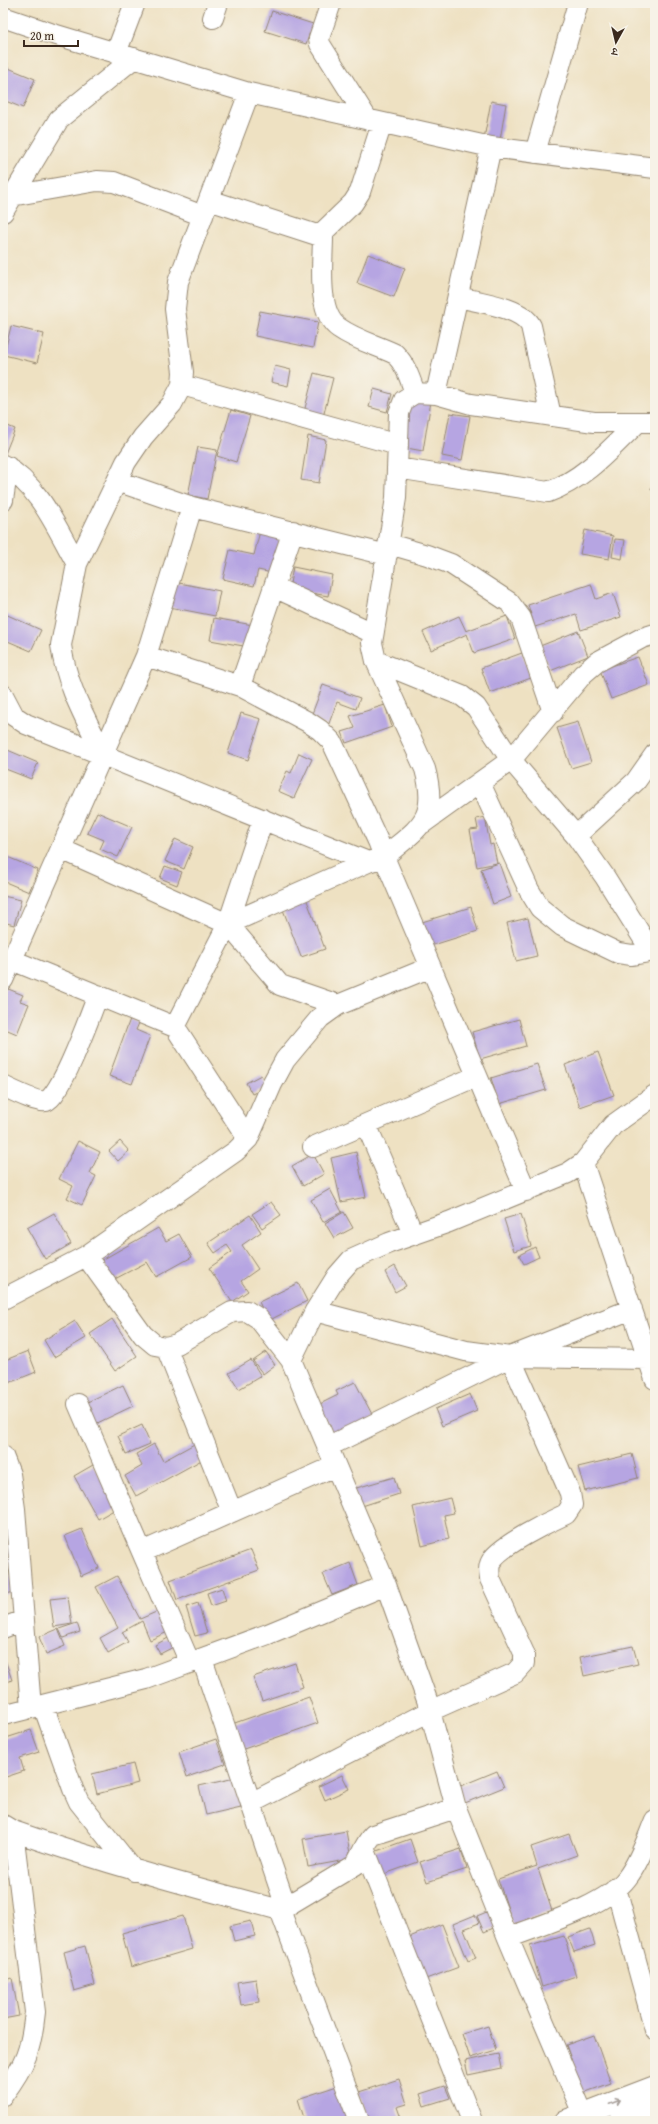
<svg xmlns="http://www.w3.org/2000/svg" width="658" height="2124" font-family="'Gentium Book Plus','Noto Serif Devanagari',serif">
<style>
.building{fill:#b6a5e2}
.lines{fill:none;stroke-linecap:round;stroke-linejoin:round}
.street-casing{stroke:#948670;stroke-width:22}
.primary-casing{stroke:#948670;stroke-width:24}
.street{stroke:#fff;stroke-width:20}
.primary{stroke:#fff;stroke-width:22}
.oneway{stroke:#a79f9a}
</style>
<rect width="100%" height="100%" fill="#f7f3e8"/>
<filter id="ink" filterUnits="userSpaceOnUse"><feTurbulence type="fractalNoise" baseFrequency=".025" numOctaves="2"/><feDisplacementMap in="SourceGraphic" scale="8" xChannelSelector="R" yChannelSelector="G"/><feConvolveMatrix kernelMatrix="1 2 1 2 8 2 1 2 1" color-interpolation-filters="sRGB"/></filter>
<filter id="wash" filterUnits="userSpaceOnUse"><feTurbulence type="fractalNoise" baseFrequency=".012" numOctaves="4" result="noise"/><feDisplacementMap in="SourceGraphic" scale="16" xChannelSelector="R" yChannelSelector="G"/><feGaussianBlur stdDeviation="0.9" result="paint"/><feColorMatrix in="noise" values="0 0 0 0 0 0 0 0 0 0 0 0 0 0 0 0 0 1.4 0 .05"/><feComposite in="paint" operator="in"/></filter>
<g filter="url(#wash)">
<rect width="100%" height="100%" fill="#eee1c2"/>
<g id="blocks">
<!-- building -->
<path class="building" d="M272 11 313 24 306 44 265 31Z
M3 61 8 63 6 67 35 79 23 108 3 100Z
M491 101 506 104 499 146 483 144Z
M368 254 405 268 394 297 357 283Z
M260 311 318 322 313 348 255 336Z
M11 326 44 334 37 363 4 355Z
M275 366 291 370 288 386 271 382Z
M314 373 333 378 322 421 303 416Z
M374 389 392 394 387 412 369 407Z
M410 397 431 401 423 451 401 447Z
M231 410 250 416 236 462 217 456Z
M450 413 470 416 462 460 442 456Z
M3 424 15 429 4 456 3 455Z
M308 436 326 440 319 483 301 480Z
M198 447 217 450 207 499 188 495Z
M654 472H655V490H651Z
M585 530 613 536 609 559 580 554Z
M260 531 281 537 272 573 258 570 254 586 223 579 230 550 254 555Z
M615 539 625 540 622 559 612 557Z
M293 567 332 575 328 596 289 589Z
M174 582 220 591 215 616 169 607Z
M591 584 596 599 613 593 621 617 581 630 576 614 535 627 528 605Z
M3 613 41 630 31 651 3 639Z
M459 616 466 631 507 616 515 639 474 653 467 634 431 650 423 632Z
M214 618 253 625 249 647 210 640Z
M578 631 588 656 550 671 540 646Z
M522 653 531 678 490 693 481 668Z
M638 657 649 685 611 699 600 670Z
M323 685 360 698 356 709 337 702 328 726 310 719Z
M385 705 392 727 346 743 342 732 355 728 350 716Z
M241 713 261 719 248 760 228 753Z
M578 722 591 762 571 768 557 728Z
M3 748 38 763 31 779 3 768Z
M299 753 312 759 294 798 278 791 287 771 291 773Z
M97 812 132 827 118 857 100 849 104 840 87 833Z
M485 817 490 845 493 844 497 863 477 867 470 830 478 829 476 819Z
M175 839 193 847 184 869 165 861Z
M3 855 38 870 29 892 3 881Z
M499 863 511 897 493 904 481 869Z
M165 866 182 872 177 885 160 878Z
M3 896 21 900 14 925 3 922Z
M306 898 325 949 301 957 282 907Z
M471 907 478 931 430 946 422 922Z
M528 918 537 956 516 961 507 923Z
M6 988 23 995 20 1001 29 1004 17 1034 3 1028V995Z
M130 1019 139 1023 136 1030 150 1036 132 1084 109 1076Z
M519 1019 526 1046 480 1059 472 1032Z
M598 1052 614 1095 580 1107 565 1065Z
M537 1064 546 1090 499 1104 491 1078Z
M261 1075 267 1087 252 1094 246 1083Z
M78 1141 100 1152 90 1173 96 1176 82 1205 67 1198 73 1186 59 1179Z
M120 1141 129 1151 118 1161 109 1151Z
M356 1152 366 1197 341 1202 331 1158Z
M313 1154 324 1174 303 1186 292 1166Z
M330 1189 342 1212 323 1222 311 1200Z
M271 1202 281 1215 262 1228 252 1214Z
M344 1212 353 1228 334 1238 325 1223Z
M54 1213 71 1244 45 1259 27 1228Z
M521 1214 531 1246 514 1251 504 1219Z
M250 1215 261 1232 242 1245 258 1269 241 1281 248 1291 232 1302 209 1268 232 1252 227 1245 215 1253 208 1243Z
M158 1228 166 1241 179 1234 192 1257 156 1277 147 1262 113 1280 102 1260Z
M535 1247 539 1257 524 1264 519 1255Z
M395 1266 406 1286 395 1292 385 1272Z
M298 1283 307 1301 268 1321 259 1302Z
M112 1319 137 1356 115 1371 90 1334Z
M75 1321 86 1338 54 1357 44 1340Z
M28 1351 36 1372 4 1385 3 1361Z
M266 1352 275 1365 263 1374 253 1361Z
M251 1360 261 1376 239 1389 229 1373Z
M355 1382 374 1418 335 1438 318 1405 338 1395 336 1391Z
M123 1385 133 1406 89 1427 79 1406Z
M470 1394 477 1411 442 1426 435 1409Z
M142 1425 150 1444 126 1454 118 1436Z
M198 1442 207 1457 136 1496 125 1476 142 1466 136 1454 154 1444 163 1461Z
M632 1454 638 1478 585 1491 578 1467Z
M93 1465 119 1507 98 1519 74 1476Z
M394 1477 399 1494 359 1507 353 1489Z
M450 1498 454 1513 444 1515 449 1539 422 1546 413 1507Z
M82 1529 99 1568 81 1576 65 1536Z
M5 1537 11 1553 3 1556V1538Z
M251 1550 259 1570 177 1600 170 1580Z
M11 1558 13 1563 6 1565 16 1591 4 1595 3 1561Z
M350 1563 358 1585 332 1595 323 1574Z
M117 1576 140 1619 163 1609 172 1630 150 1640 142 1621 122 1632 128 1642 108 1653 100 1638 118 1628 96 1587Z
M222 1588 226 1601 211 1606 207 1593Z
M68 1597 72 1624 54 1627 50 1599Z
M198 1603 207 1633 195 1636 186 1607Z
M77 1623 80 1632 63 1638 59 1629Z
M58 1629 65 1646 46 1654 39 1637Z
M172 1636 177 1645 160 1654 155 1645Z
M633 1646 638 1664 584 1676 580 1657Z
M3 1654 12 1680 3 1683Z
M295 1663 303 1687 262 1701 253 1677Z
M309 1697 318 1723 238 1751 229 1725Z
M31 1730 39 1752 20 1758 24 1771 3 1778V1739Z
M216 1739 225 1764 187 1777 179 1752Z
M133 1764 138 1783 97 1794 92 1774Z
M497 1771 504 1787 465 1803 458 1787Z
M342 1775 349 1789 325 1800 319 1786Z
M235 1778 241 1807 206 1815 199 1786Z
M346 1831 351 1859 308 1867 303 1839Z
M569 1834 577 1855 538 1869 552 1911 513 1924 498 1879 537 1866 531 1847Z
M410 1839 418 1862 379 1876 371 1853Z
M461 1849 467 1869 427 1882 420 1862Z
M489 1911 496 1927 484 1932 477 1916Z
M475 1915 479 1923 464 1929 476 1958 468 1961 453 1924Z
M183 1916 192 1949 131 1967 122 1933Z
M251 1921 255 1936 234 1941 230 1926Z
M442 1924 459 1967 423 1980 407 1938Z
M590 1929 595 1945 574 1952 568 1937Z
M564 1936 576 1976 542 1987 530 1946Z
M85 1946 95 1985 74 1991 64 1952Z
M12 1978 19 2016 3 2019V1980Z
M256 1979 259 2002 241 2005 237 1982Z
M488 2026 496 2050 470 2058 462 2034Z
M594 2035 611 2083 583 2093 566 2045Z
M499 2054 502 2068 468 2075 465 2061Z
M399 2079 407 2104 397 2107 402 2121H368L359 2092Z
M340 2085 352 2121H305L298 2099Z
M445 2086 450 2098 424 2106 420 2094Z"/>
</g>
</g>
<g filter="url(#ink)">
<use href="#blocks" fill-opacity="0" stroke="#948670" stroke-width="1"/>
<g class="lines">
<defs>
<path id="street" d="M331 3 319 38 320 44 368 120
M3 17 50 33 249 93 491 147 655 168
M213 18 218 3
M116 53 135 3
M382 123 360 192 353 203 324 231 323 237C323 261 316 313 339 328 356 340 376 345 395 354 406 365 410 379 415 393
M535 153 578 3
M11 196 97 181 114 182 203 216
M209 200 323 237
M3 212 59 119 134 58
M458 297C478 302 522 307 531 326L551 416
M182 385 398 445
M436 394 491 147
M3 465C40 486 57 529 77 564
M397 468 548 492C585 479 611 448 638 422
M117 481 192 507 387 555
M3 500 8 467
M389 544 427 555 451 564 509 602 521 618 553 712
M274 587 373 633
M146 656 240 686 308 722 320 730 332 742 378 841 384 857 368 862 228 924 175 1027
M376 661 462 696 476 707 511 760 576 836 605 877 643 938 655 947
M240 686 293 531
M3 695 14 716 26 724 368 862
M103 754C86 719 66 685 61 645L77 564 126 462 143 437 172 404 182 385 183 372 175 309 178 282 249 93
M480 783 529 890 540 908 562 926 618 953 632 955 655 951
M423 823 511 760 583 674 597 662 642 638 655 634
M576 836 636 781 655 754
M61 849 228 924 280 985 338 1005
M228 924 263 819
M12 960 175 1027 248 1139
M3 980 146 656 192 507
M3 1086C12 1090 37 1103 46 1101 61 1097 91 1013 98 995
M366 1124 413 1234
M313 1147 477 1076
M583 1163 655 1379
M526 1191 384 857C419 827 439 820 425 769L376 661 372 643 396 498 399 413 404 400 415 393 436 394 471 404 594 422H655
M86 1256 143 1335 155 1345 166 1347 177 1344 232 1312 247 1311 258 1318 291 1360 386 1585 427 1700 456 1808 508 1938 586 2121
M3 1299 86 1256 236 1151 248 1139 272 1084 285 1060 320 1018 338 1005 431 967
M315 1311 466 1351 510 1357 648 1359 655 1358
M166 1347 232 1512
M291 1360 315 1311 337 1276 351 1260 389 1243 449 1222 568 1173 583 1163 613 1125 655 1095
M78 1404 190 1663
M327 1447 510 1357 632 1309
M3 1456 10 1474 15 1509 31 1708
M142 1552 335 1466
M3 1628 24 1620
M202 1659 286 1907
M43 1705 73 1789 79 1802 134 1871
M3 1715 146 1679 268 1634 386 1585
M251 1803 430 1711 515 1673 524 1663V1653L490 1579C489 1572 488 1566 492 1560 502 1545 548 1522 566 1514L572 1505 570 1493 510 1357
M3 1825 13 1831C101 1862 190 1886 280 1910L355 1865C362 1855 364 1844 373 1835L456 1808
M364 1848 472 2121
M616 1888 655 2030
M280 1910 359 2121
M508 1938C541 1925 606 1906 627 1878 640 1861 647 1839 655 1820
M3 2095C26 2064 31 2050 35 2012L13 1831"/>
<path id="primary" d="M566 2121 655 2087
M621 2121 655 2108"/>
</defs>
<!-- street casing -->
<use href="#street" class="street-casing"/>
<!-- primary casing -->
<use href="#primary" class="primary-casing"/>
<!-- street -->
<use href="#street" class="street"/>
<!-- primary -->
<use href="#primary" class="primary"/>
</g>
<!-- one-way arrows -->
<defs><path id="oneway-shaft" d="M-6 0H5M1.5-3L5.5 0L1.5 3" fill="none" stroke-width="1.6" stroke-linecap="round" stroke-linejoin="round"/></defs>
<use class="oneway" href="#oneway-shaft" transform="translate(615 2102) rotate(-21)"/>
</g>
<!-- margin -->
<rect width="658" height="2124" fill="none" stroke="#f7f3e8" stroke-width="16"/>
<!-- north arrow -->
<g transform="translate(616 42) rotate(188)" stroke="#f7f3e8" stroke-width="3" paint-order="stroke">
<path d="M0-3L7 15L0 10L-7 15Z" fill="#3b2a1e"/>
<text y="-6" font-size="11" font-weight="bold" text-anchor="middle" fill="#3b2a1e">उ</text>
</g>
<!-- scale -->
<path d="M24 40v6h54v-6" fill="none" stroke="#3b2a1e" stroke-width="2"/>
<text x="30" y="40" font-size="12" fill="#3b2a1e" stroke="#f7f3e8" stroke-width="3" paint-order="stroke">20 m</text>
</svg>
